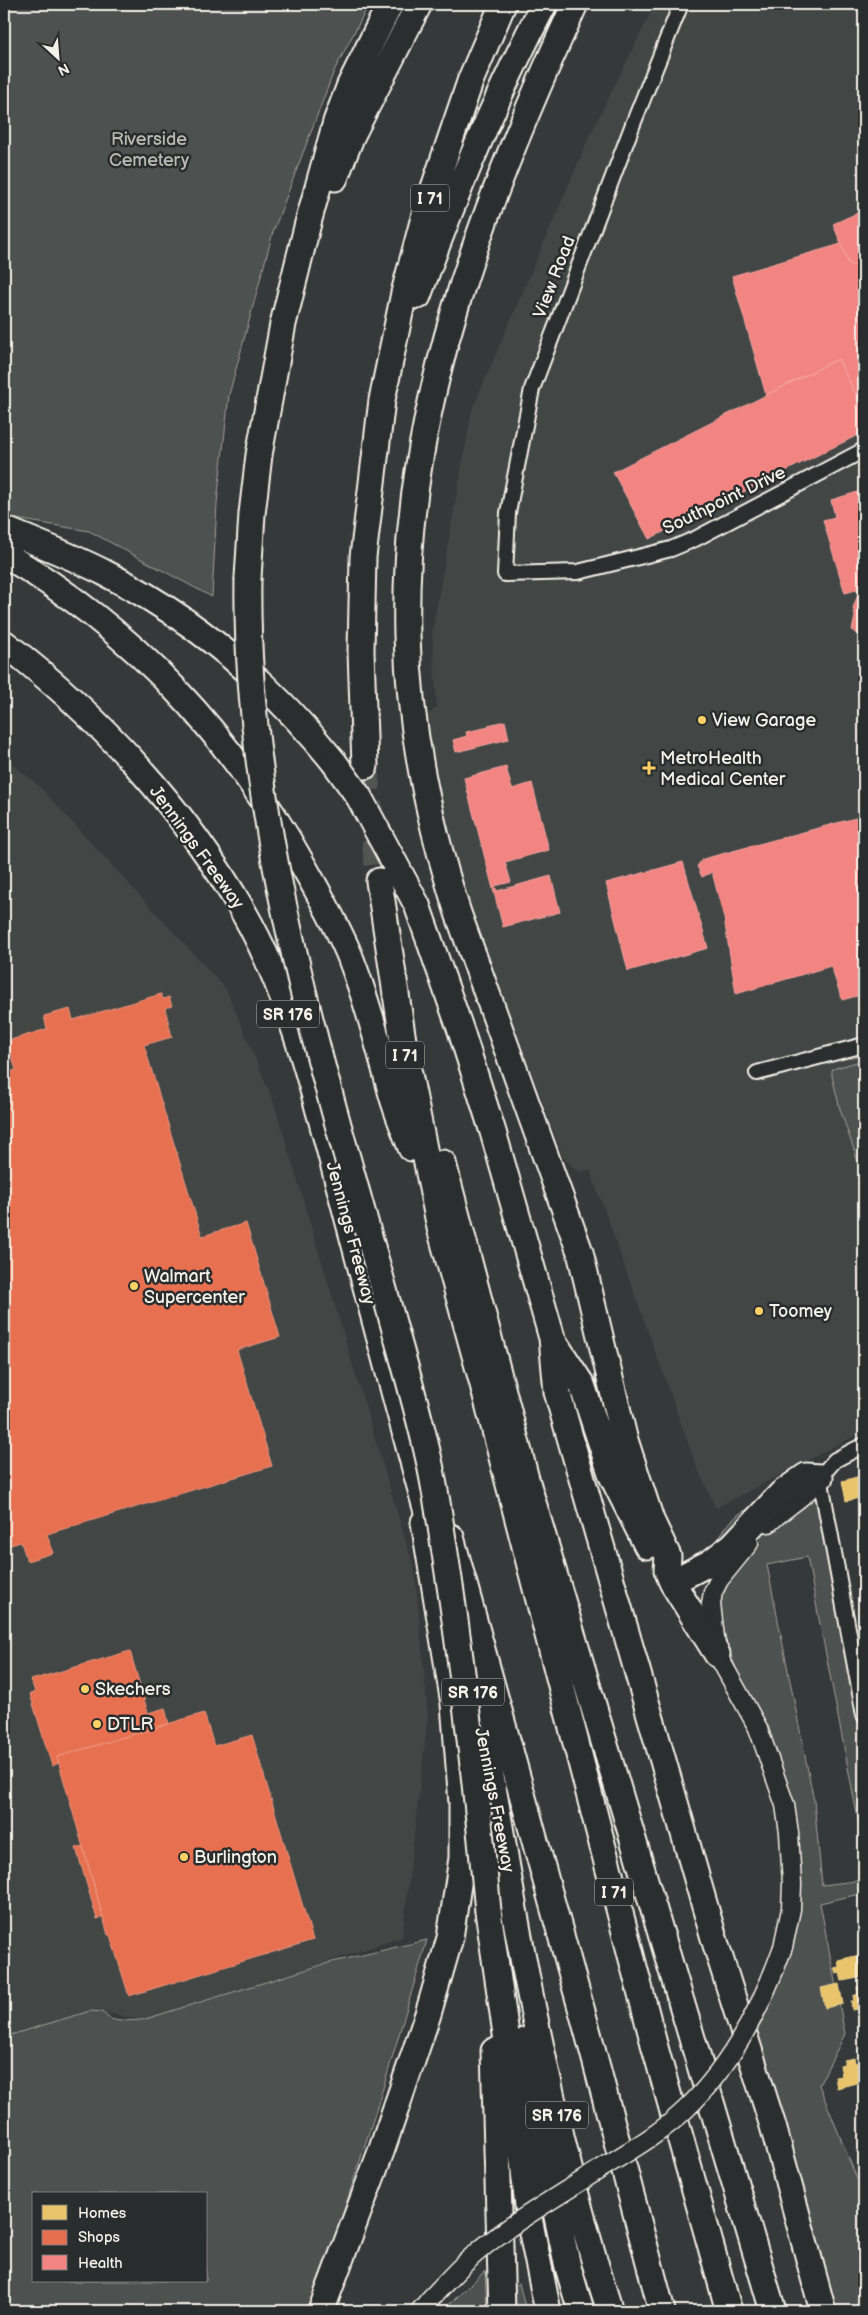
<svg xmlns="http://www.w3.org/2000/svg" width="868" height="2315" font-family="'Balsamiq Sans',sans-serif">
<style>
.built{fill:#434645}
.green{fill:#4e514f;stroke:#a1a19c;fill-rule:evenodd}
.homes{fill:#e9c46a;stroke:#ecd290}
.shops{fill:#e76f51;stroke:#eb967e}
.health{fill:#f28482;stroke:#f3a5a1}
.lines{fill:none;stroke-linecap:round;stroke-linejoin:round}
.motorway-tunnel{stroke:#525553;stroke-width:25;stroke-dasharray:25 12;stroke-linecap:butt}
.minor-casing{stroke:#f4f1e8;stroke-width:18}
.tertiary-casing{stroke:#f4f1e8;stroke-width:21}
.motorway-casing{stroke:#f4f1e8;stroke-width:29}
.minor{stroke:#2a2d2e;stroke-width:14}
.tertiary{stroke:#2a2d2e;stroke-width:18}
.motorway{stroke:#2a2d2e;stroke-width:25}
.tertiary-bridge-casing{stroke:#f4f1e8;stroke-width:21;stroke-linecap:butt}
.motorway-bridge-casing{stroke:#f4f1e8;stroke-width:29;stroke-linecap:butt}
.tertiary-bridge{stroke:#2a2d2e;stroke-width:18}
.motorway-bridge{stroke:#2a2d2e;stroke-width:25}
.poi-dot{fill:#ffd166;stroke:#2a2d2e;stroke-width:2}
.labels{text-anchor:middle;stroke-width:5;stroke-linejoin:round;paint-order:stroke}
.shield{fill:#2a2d2e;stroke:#b7b6b0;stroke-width:1}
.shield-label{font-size:16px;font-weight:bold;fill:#f4f1e8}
.park-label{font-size:18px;fill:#bab9b2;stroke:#2a2d2e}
.street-label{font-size:18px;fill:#f4f1e8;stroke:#2a2d2e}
.poi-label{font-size:18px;fill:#f4f1e8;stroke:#2a2d2e;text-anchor:start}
</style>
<rect width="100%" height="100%" fill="#363939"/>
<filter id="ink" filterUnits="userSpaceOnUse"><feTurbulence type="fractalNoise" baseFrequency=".02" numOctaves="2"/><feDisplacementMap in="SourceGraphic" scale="10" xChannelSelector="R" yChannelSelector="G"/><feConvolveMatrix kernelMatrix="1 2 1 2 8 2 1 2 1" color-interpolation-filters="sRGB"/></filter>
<g filter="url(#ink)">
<!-- built -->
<path class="built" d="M655 4H864V1431L716 1508 696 1465 590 1170 581 1172 575 1169 563 1157 473 915 447 828 427 726 429 714 437 707 432 632 472 410 590 135Z
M4 758 36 783 226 989 274 1103 415 1572 428 1716 402 1937 294 1973 142 2020 102 2012 4 2042Z"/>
<!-- green -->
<path class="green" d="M4 4H369L334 71 273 232 229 395 217 503 212 597 89 531 4 517Z
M864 1060V1179L840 1109 832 1076V1070L836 1068Z
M819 1468 864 1715V1850L807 1557 767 1565 814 1801 822 1885 864 1880V1893L820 1903 845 2034 819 2085 864 2196V2311H823L742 2037 771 1981 791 1859 747 1697 728 1647 714 1595 711 1580 712 1559 716 1542 725 1527 739 1514Z
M427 1940 385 2082 312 2311H4V2037L90 2011 102 2012 110 2019 119 2021 142 2020 328 1963ZM34 2194H206V2281H34Z
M485 2271 487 2311H442Z
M519 2283 526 2311H511L514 2287Z"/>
<!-- homes -->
<path class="homes" d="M864 1475V1497L846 1501 842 1481Z
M864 1508V1528H862L858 1510Z
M864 1954V1977L842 1981 840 1973 836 1974 834 1968 839 1967 838 1960Z
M839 1984 843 2004 825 2008 821 1988Z
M864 1986V2008L852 2010 851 2001H854L853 1996 858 1994 857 1987Z
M854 2058 855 2063 864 2061V2081L837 2088 835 2077 842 2076 840 2065 844 2064V2060Z"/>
<!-- shops -->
<path class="shops" d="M161 994 163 999 169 997 172 1006 165 1008 172 1037 144 1045 202 1236 246 1223 280 1337 237 1350 272 1466 47 1534 53 1553 27 1561 21 1542 4 1547V1067L6 1073 16 1070 7 1041 47 1029 44 1016 70 1009 73 1020Z
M130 1651 148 1713 165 1708 169 1724 57 1757 59 1763 52 1766 30 1694 35 1692 31 1680Z
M204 1713 214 1746 252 1735 313 1940 129 1996 110 1935H108L103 1917 57 1757Z
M83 1846 103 1917 97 1919 76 1848Z"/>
<!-- health -->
<path class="health" d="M864 210V269L849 264 833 224Z
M841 244 849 264 864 269V411L838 359 766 395 732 276Z
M838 359 864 411V432L649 539 613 472Z
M864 490V638L852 630 855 616 853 608 860 589 845 593 823 520 835 517 831 500Z
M505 721 509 739 456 752 453 740 467 736 466 732 489 727 488 725Z
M506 767 512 789 532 783 549 850 505 862 511 882 495 886 497 891 551 876 560 912 503 927 464 778Z
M864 804V994L842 1000 831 966 736 994 724 918 712 872 702 877 697 866 703 859 863 816 860 805Z
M683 862 708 948 628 971 606 883Z"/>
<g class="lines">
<!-- motorway-tunnel -->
<path class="motorway-tunnel" d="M365 766 379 881"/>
<defs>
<path id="minor" d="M681 4 633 124 532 389 508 513 505 574 578 572 671 549 695 539 864 450
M757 1073 864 1045
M864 1445 835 1460 820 1477 864 1715"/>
<path id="tertiary" d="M769 1523C786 1506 807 1496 820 1477
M749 1543 719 1580 713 1592 711 1604 717 1654 758 1728 785 1805 789 1833 792 1884 791 1909 783 1947
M420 2311 430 2299"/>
<path id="motorway" d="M575 4C484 201 401 414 407 635 409 729 429 823 458 913L580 1252 624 1437 651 1520 668 1556 667 1570 672 1582 717 1654
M335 178 352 135 419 4
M418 296C454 196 495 98 544 4
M4 529C37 543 72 556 105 573 196 619 270 683 334 762
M4 554C136 632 229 733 304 867 320 895 336 924 349 954 367 1000 379 1047 392 1095 397 1113 405 1131 411 1148
M248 578 252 514 259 455 283 324 308 223 336 122 350 85 390 4
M4 643C99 716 184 808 244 913 292 997 316 1100 341 1193 372 1309 402 1425 435 1540
M365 766 361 651 363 557 382 400 404 293 425 214 471 79 503 4
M380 836 417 905 461 1031 493 1132 552 1338 557 1392 716 1945 773 2126 823 2311
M379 881 405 1054 440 1228 485 1392 654 2044 729 2311
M443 1163 526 1479 773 2311
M554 1342 582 1385 612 1476 647 1546
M451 1537 588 2033 662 2311
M672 1582 711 1562 732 1546 782 1493 806 1476 820 1477
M473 1692C491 1766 502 1840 515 1915 539 2048 568 2182 610 2311
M488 1911 517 2109 530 2223 548 2311
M527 2040 532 2102 568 2267 581 2311
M494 2051 502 2311
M321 2311 382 2149 428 2014 450 1938 462 1858V1803L454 1704 424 1522"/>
</defs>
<!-- minor casing -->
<use href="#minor" class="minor-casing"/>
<!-- tertiary casing -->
<use href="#tertiary" class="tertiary-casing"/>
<!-- motorway casing -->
<use href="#motorway" class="motorway-casing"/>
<!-- minor -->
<use href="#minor" class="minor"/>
<!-- tertiary -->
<use href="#tertiary" class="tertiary"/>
<!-- motorway -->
<use href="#motorway" class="motorway"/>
<defs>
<path id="tertiary-bridge" d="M430 2299C442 2287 453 2274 465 2263 500 2230 545 2204 586 2178 620 2156 657 2137 686 2109 732 2065 762 2006 783 1947"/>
<path id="motorway-bridge" d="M248 578C244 830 327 1079 392 1319 404 1363 417 1407 427 1451 436 1489 441 1528 447 1566 465 1681 477 1796 488 1911
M334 762 359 797 380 836"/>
</defs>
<!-- tertiary-bridge casing -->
<use href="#tertiary-bridge" class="tertiary-bridge-casing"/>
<!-- motorway-bridge casing -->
<use href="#motorway-bridge" class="motorway-bridge-casing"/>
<!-- tertiary-bridge -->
<use href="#tertiary-bridge" class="tertiary-bridge"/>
<!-- motorway-bridge -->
<use href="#motorway-bridge" class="motorway-bridge"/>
</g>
</g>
<!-- markers -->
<g class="poi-dot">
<circle cx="702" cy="720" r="5"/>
<path d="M646.5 760.5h5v5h5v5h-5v5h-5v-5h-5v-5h5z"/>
<circle cx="134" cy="1286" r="5"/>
<circle cx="759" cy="1311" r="5"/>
<circle cx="85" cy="1689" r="5"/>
<circle cx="97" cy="1724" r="5"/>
<circle cx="184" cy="1857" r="5"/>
</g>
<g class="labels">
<!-- shield labels -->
<g class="shield">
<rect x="411" y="184.5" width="38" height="27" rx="4"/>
<rect x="257" y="1000.5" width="62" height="27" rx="4"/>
<rect x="386" y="1041.5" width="38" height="27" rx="4"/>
<rect x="442" y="1678.5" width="62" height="27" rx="4"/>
<rect x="595" y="1878.5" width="38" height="27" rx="4"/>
<rect x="526" y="2101.5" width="62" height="27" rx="4"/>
</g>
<g class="shield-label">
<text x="430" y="204">I 71</text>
<text x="288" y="1020">SR 176</text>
<text x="405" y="1061">I 71</text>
<text x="473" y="1698">SR 176</text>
<text x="614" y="1898">I 71</text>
<text x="557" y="2121">SR 176</text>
</g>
<!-- park labels -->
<g class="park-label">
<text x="149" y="145">Riverside<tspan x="149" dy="21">Cemetery</tspan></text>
</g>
<!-- street labels -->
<g class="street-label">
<text transform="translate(554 277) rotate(-69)" y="6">View Road</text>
<text transform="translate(724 500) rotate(-26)" y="6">Southpoint Drive</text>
<text transform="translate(197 847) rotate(54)" y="6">Jennings Freeway</text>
<text transform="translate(351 1233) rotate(75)" y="6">Jennings Freeway</text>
<text transform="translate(495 1800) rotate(79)" y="6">Jennings Freeway</text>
</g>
<!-- poi labels -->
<g class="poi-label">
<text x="712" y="726">View Garage</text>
<text x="660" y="764">MetroHealth<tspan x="660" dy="21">Medical Center</tspan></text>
<text x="144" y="1282">Walmart<tspan x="144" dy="21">Supercenter</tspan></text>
<text x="769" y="1317">Toomey</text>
<text x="95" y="1695">Skechers</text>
<text x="107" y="1730">DTLR</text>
<text x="194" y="1863">Burlington</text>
</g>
</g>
<!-- margin -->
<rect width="868" height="2315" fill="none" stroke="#2a2d2e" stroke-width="20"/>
<rect x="10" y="10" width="848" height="2295" fill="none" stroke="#f4f1e8" stroke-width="2" filter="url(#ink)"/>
<!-- legend -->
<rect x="32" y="2192" width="175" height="90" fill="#2a2d2e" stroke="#7b7b78"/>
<rect x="42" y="2205" width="25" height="15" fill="#e9c46a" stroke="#7b7b78"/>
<text x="78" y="2218" font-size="15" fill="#f4f1e8">Homes</text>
<rect x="42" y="2230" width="25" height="15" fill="#e76f51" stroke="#7b7b78"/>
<text x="78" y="2242" font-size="15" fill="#f4f1e8">Shops</text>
<rect x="42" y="2255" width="25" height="15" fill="#f28482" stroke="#7b7b78"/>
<text x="78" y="2268" font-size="15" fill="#f4f1e8">Health</text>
<!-- north arrow -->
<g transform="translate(58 58) rotate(154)" stroke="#2a2d2e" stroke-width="4" paint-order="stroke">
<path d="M0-4L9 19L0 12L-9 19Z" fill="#f4f1e8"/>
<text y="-8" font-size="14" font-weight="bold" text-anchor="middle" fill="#f4f1e8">N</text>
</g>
</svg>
